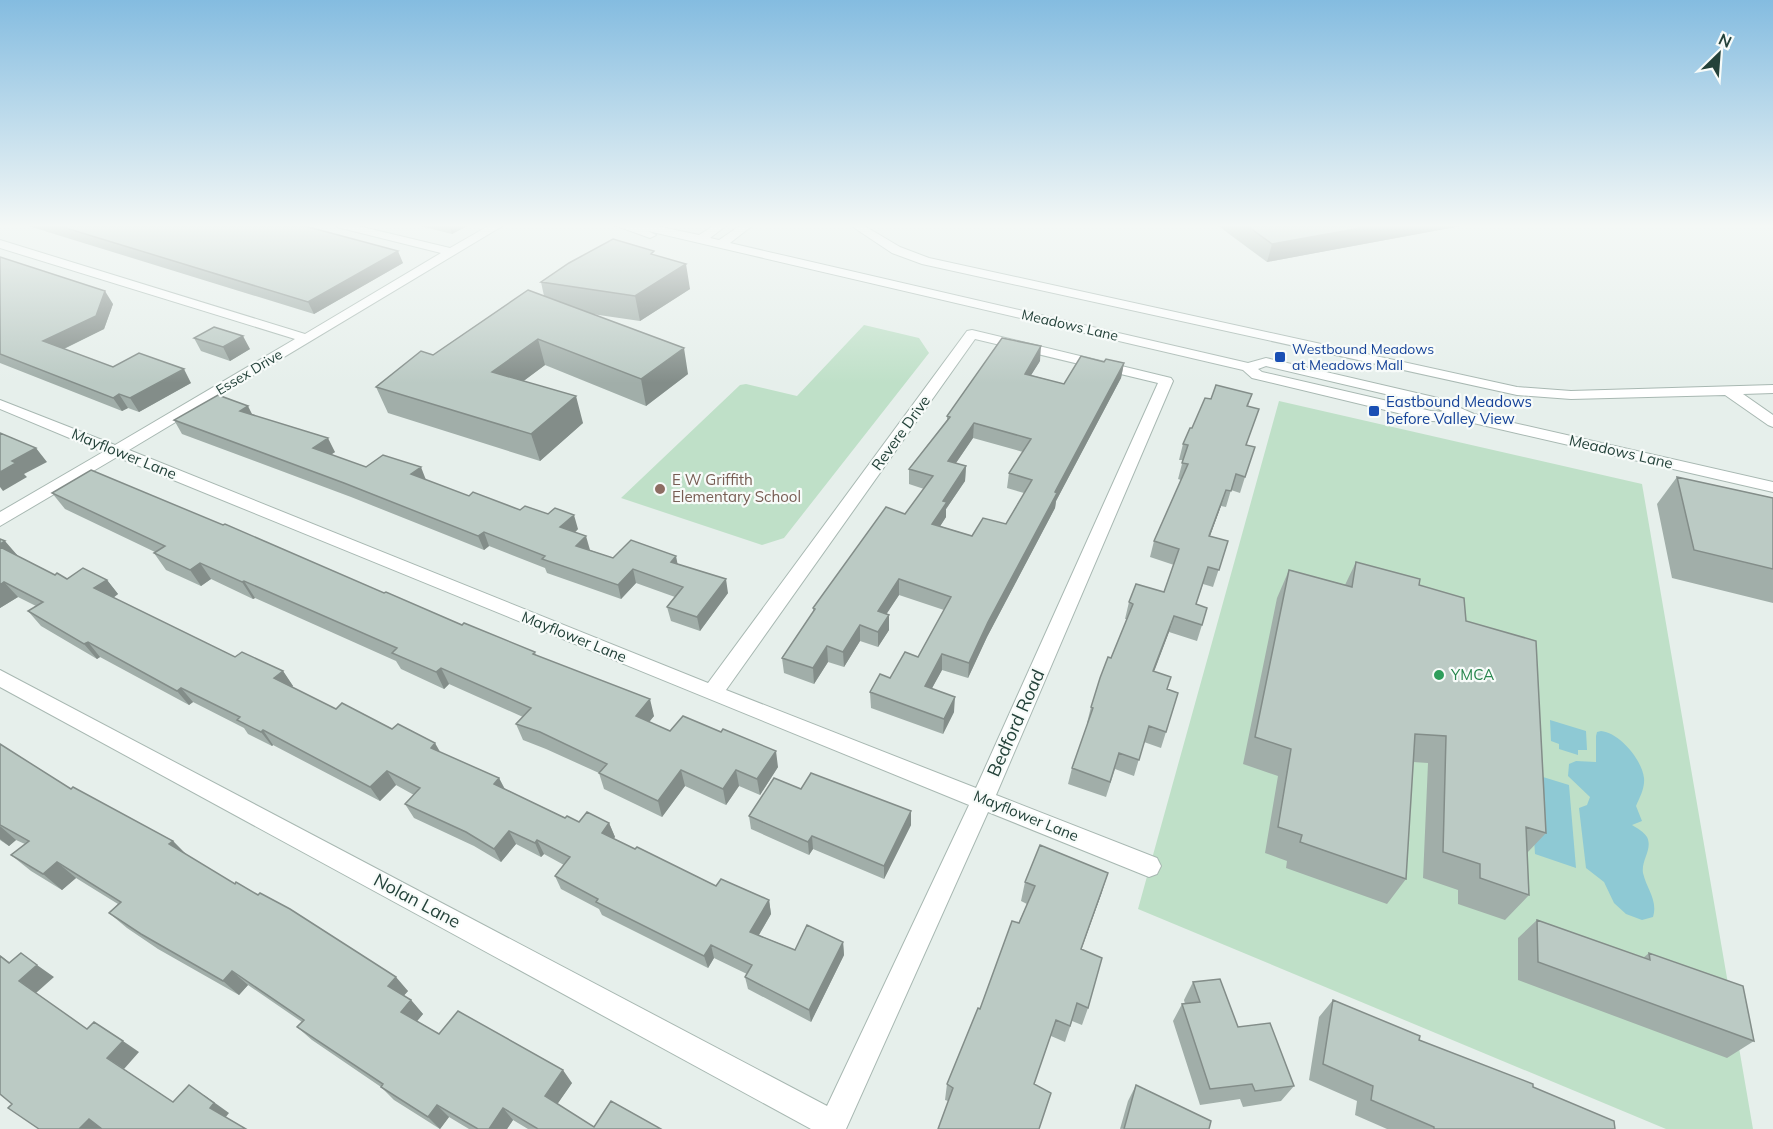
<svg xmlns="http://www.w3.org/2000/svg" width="1773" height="1129" font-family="Mulish,sans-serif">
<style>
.green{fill:#bfe0c8}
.water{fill:#8ec9d4}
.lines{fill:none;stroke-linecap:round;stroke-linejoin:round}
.minor-casing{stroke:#a8b8b2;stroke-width:2}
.minor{fill:#fff;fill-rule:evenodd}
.wall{fill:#a1aea9;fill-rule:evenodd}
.shaded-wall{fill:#838d89}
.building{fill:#bbcac4;stroke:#838d89;stroke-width:1.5;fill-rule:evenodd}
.transit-dot{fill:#1a4fb4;stroke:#f7fbf9;stroke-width:2}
.education-dot{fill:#8d6e63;stroke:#f7fbf9;stroke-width:2}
.leisure-dot{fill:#2e9e5b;stroke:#f7fbf9;stroke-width:2}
.labels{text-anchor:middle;stroke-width:4.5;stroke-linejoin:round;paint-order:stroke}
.far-street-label{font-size:14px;fill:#24423a;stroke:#f7fbf9}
.far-transit-label{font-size:14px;fill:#164399;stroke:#f7fbf9;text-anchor:start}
.transit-label{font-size:15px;fill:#164399;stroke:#f7fbf9;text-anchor:start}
.street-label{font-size:15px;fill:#24423a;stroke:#f7fbf9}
.education-label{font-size:15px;fill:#785e54;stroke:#f7fbf9;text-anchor:start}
.leisure-label{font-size:15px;fill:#27864d;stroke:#f7fbf9;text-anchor:start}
.near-street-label{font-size:18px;fill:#24423a;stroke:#f7fbf9}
</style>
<rect width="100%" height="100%" fill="#e6efeb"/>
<!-- green -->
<path class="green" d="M864 325 919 338 929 353 784 538 762 545 621 498 740 385 746 384 797 396Z
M1279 401 1642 484 1753 1129H1666L1138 909Z"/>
<!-- water -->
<path class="water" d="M1550 720 1586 731 1587 750H1578V755L1559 749V744L1551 741Z
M1601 731C1620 733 1642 760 1644 778 1645 788 1640 797 1636 806L1642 821 1632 825C1637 828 1644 832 1647 837 1653 849 1641 860 1643 873 1647 890 1658 900 1653 917L1642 920 1626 914 1614 903 1604 882 1586 868 1579 808 1587 805 1590 797 1568 776 1569 764 1576 761 1596 762V736L1597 732Z
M1530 773 1569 785 1576 868 1535 854Z"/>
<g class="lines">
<defs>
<path id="minor" d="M336 225H354L450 248 490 225H504L129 450 708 683 967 331 972 330 1171 378 1173 381 996 795 1157 858 1161 866 1157 874 1149 877 988 812 846 1129H811L0 687V670L827 1106 969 805 117 457 0 526V512L103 452 0 409V400L115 445 295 339 0 248V240L305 334 441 253 337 227ZM975 339 1158 383 976 788 726 690Z
M614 225H652L699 235 715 225H727L710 238 719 240 741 225H753L730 243 1248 363 1266 358 1438 398 1474 414 1773 482V492L1469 422 1431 421 1252 378 1243 370 648 231 656 235 650 238ZM1266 366 1428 404 1445 412 1431 411 1262 372 1258 369Z
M850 225H863L900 247 929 258 1517 387 1571 391 1773 385V393L1743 394 1773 415V427L1768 425 1725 395 1571 399 1517 395 922 264 892 253Z"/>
</defs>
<!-- minor casing -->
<use href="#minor" class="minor-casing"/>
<!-- minor -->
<use href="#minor" class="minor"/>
</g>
<!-- wall -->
<path class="wall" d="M25 225H301L403 263 314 314Z
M416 225H469L452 234Z
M1217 225H1466L1267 262Z
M655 255 690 289 640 321 592 314 688 374 646 406 545 365 523 381 583 423 540 461 388 413 376 387 433 355 544 296 541 282Z
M0 257 113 304 104 329 64 349 113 367 191 383 139 412 128 408 122 411 0 363Z
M194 338 250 349 230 361 201 351Z
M1040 361 1031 375 1064 384 1104 362 1124 363 1121 378 1056 501 1055 508 987 637 968 678 942 670 932 688 954 712 943 734 871 708 870 692 918 657 944 610 899 595 886 614 889 615V630L878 647 860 641 844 667 828 662 814 684 784 673 782 658 813 612V608L905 514 924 489 909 484V469L947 420V416ZM973 438 1023 452 1009 473 1007 488 1024 493 1006 524 972 536 940 526 946 517V509L965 481 966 466 956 463Z
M1252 394 1248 406 1245 477 1240 493 1231 490 1226 507 1221 506 1210 536 1228 541 1213 587 1203 584 1196 604 1202 625 1197 641 1169 632 1154 672 1167 689 1166 732 1161 748 1144 742 1134 776 1115 769 1106 797 1068 784 1072 768 1088 723H1087L1091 707 1127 619H1125L1129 602 1164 592 1174 565 1150 557 1154 541 1181 480 1178 479 1183 460H1179L1183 444 1211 399Z
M252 414 335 452 330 455 366 467 426 480 469 496 520 510 578 529 575 532 590 550 613 558 677 564 728 593 700 631 671 621 667 607 675 597 636 583 621 599 547 573 545 568 489 546 484 550 351 497 182 434 174 420Z
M1677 477 1773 498V603L1672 578 1657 504Z
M52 493 384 593 462 625 535 652 536 655 654 716 649 722 670 731 778 767 760 795 739 786 726 805 685 786 662 817 604 789 599 773 546 749 523 740 516 724 523 717 449 684 444 689 401 669 396 661 255 598 253 599 211 579 201 586 166 570 154 553 155 552 65 509Z
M0 539 18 556 55 575 67 579 107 580 118 594 113 598 235 657 283 671 293 686 292 687 336 709 392 729 440 752 499 778 505 789 565 818 579 822 609 823 615 837 613 839 635 849 716 886 769 900 771 914 759 935 795 950 843 942 844 955 811 1022 748 989 745 977 747 974 714 958 708 968 602 915 599 909 561 889 555 876 564 865 544 854 541 857 516 844 501 862 474 846 414 818 405 804 414 795 396 785 380 801 273 745 272 746 248 734 244 728 193 702 189 705 100 657 97 659 41 626 28 611 36 606 18 597 0 608Z
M1356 562 1419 585 1466 621 1546 833 1527 853 1529 895 1505 920 1458 904V890L1423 878 1428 763 1413 762 1406 879 1387 904 1286 868 1287 861 1265 853 1278 776 1243 764 1277 598 1289 570 1345 585Z
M0 744 71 789 173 841 186 855 408 991 403 996 411 1000 423 1014 417 1021 439 1034 572 1083 557 1104 594 1127 661 1129H528L513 1120 507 1129H469L449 1117 440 1129 394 1100 381 1087 312 1040 297 1027 302 1022 248 985 239 995 158 949 127 928 109 913 118 904 76 878 62 890 31 871 11 855 25 844 16 840 9 846 0 840Z
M801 789 911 811V825L884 879 813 849 809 855 751 829 749 816Z
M1025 882 1102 892 1081 949 1088 1008 1082 1025 1072 1021 1065 1042 1051 1036 948 1101 945 1100 947 1084 1027 904 1021 901Z
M1537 920 1643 958 1649 953 1754 1041 1727 1058 1518 980V938Z
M1193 982 1238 1027 1294 1086 1281 1101 1243 1107 1240 1099 1200 1105 1173 1021 1182 1004H1185L1184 1000Z
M1333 1000 1419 1040 1533 1087 1615 1129H1387L1355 1115 1357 1101 1309 1080 1319 1017Z
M1136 1085 1209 1129H1120L1128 1101Z"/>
<!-- shaded-wall -->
<path class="shaded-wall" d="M449 225H469L452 234Z
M1377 225H1466L1267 262 1272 244Z
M398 251 403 263 314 314 308 302Z
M686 264 690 289 640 321 635 296Z
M105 291 113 304 104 329 53 354 43 341Z
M243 336 250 349 230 361 223 347Z
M538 339 545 365 501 398 492 372Z
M1041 346 1040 361 1023 388 1025 374Z
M684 348 688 374 646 406 641 379Z
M1124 363 1121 378 1056 501 1055 508 987 637 968 678 969 663 988 622 1055 492Z
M184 369 191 383 139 412 130 398Z
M119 394 128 408 122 411 113 398Z
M576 396 583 423 540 461 531 434Z
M248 406 255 420 240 411Z
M974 423 973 438 947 476 948 461Z
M328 438 335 452 320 462 313 448Z
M36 448 47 462 24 474 27 477 3 491 0 487V472L12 461Z
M966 466 965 481 946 509V517L932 539V524L943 501Z
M421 467 426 480 411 474Z
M1226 490 1221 506 1204 552 1209 536Z
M574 515 578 529 565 542 560 527Z
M484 532 489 546 484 550 478 536Z
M586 536 590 550 576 546Z
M5 541 18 556 0 549V544Z
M676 556 679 571 671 562Z
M200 563 211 579 201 586 190 570Z
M633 569 636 583 621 599 618 585Z
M726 579 728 593 700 631 697 617Z
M899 579V595L878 627V611Z
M107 580 118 594 106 603 94 588Z
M244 581 255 598 253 599 242 582Z
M4 582 18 597 0 608V585Z
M889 615V630L878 647V632Z
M1174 616 1169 632 1148 687 1153 671Z
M860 625V641L844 667 843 652Z
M88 642 100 657 97 659 84 644Z
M827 646 828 662 814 684 813 668Z
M942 654V670L925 701V686Z
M441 668 449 684 444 689 436 672Z
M283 671 293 686 285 693 274 678Z
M181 688 193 702 189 705 177 691Z
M955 697 954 712 943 734 944 719Z
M650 699 654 716 641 732 636 716Z
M263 730 273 745 272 746 261 732Z
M435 743 443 757 431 748Z
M776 751 778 767 760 795 757 779Z
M681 770 685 786 662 817 658 801Z
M736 770 739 786 726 805 723 789Z
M387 771 396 785 380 801 370 787Z
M499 778 506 792 494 784Z
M911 811V825L884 879V866Z
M609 823 615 837 607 847 602 833Z
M0 826 16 840 9 846 0 839Z
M509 831 516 844 501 862 494 849Z
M812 836 813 849 809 855 808 842Z
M537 840 544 854 541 857 535 843Z
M173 841 188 856 169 844Z
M57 862 76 878 62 890 43 874Z
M1108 873 1102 892 1075 967 1081 949Z
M769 900 771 914 753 945 750 932Z
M843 942 844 955 811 1022 809 1010Z
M711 945 714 958 708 968 704 956Z
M0 955 26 975 37 965 54 977 36 993 19 981Z
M232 971 248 985 239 995 223 981Z
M396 977 408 991 400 1000 388 986Z
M411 1000 423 1014 413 1026 401 1012Z
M123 1041 139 1052 124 1069 107 1058Z
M563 1070 572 1083 554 1109 545 1096Z
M204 1095 229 1113 225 1118 210 1108Z
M437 1105 449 1117 440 1129 428 1117Z
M503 1108 513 1120 507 1129H489Z
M89 1119 106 1129H79Z"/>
<!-- building -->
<path class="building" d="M56 225H301L398 251 308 302Z
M1246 225H1377L1272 244Z
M613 239 654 251 651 254 686 264 635 296 541 282 569 263Z
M0 257 105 291 96 316 43 341 113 367 139 353 184 369 130 398 119 394 113 398 0 354Z
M528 290 684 348 641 379 538 339 492 372 576 396 531 434 376 387 421 351 433 355Z
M214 327 243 336 223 347 194 338Z
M1002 338 1041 346 1025 374 1064 384 1081 356 1104 362 1106 359 1124 363 1055 492 1057 493 988 622 969 663 942 654 925 686 955 697 944 719 870 692 880 674 890 678 905 652 918 657 951 597 899 579 878 611 889 615 878 632 860 625 843 652 827 646 813 668 782 658 815 609 813 608 886 507 905 514 933 476 909 469 950 417 947 416ZM974 423 1031 439 1009 473 1032 480 1006 524 983 518 972 536 932 524 947 502 943 501 966 466 948 461Z
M1216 385 1252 394 1247 406 1259 409 1246 445 1255 447 1245 477 1236 474 1231 491 1226 490 1209 536 1228 541 1219 570 1208 567 1196 604 1207 608 1202 625 1174 616 1153 671 1171 677 1167 689 1178 693 1166 732 1149 726 1139 760 1119 753 1110 782 1072 768 1093 708 1091 707 1100 678 1108 657 1111 658 1133 604 1129 602 1136 584 1164 592 1179 549 1154 541 1188 464 1182 463 1188 445 1183 444 1190 428H1192L1205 398 1211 399Z
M218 395 248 406 240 411 328 438 313 448 366 467 383 455 421 467 411 474 469 496 473 492 520 510 525 506 548 514 555 508 574 515 560 527 586 536 576 546 613 558 631 540 676 556 671 562 726 579 697 617 667 607 683 587 633 569 618 585 542 559 545 556 484 532 478 536 344 483 174 420Z
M0 433 36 448 12 461 16 463 0 472Z
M91 470 223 525 225 524 384 593 386 592 462 625 464 623 535 652 533 654 650 699 636 716 670 731 683 716 721 732 723 729 776 751 757 779 736 770 723 789 681 770 658 801 599 773 607 764 540 732 516 724 531 708 441 668 436 672 392 653 397 648 244 581 242 582 200 563 190 570 154 553 165 546 52 493Z
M1677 477 1773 498V569L1694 550Z
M0 539 5 541 0 544Z
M0 547 55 575 57 573 67 579 83 568 107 580 94 588 235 657 242 652 283 671 274 678 336 709 342 703 392 729 398 724 435 743 431 748 499 778 494 784 565 818 567 816 579 822 587 812 609 823 602 833 635 849 637 847 716 886 721 879 769 900 750 932 795 950 807 925 843 942 809 1010 745 977 752 965 711 945 704 956 596 902 598 899 555 876 570 857 537 840 535 843 509 831 494 849 466 832 405 804 420 788 387 771 370 787 263 730 261 732 237 720 240 717 181 688 177 691 88 642 84 644 28 611 43 602 4 582 0 585Z
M1356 562 1420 579 1419 585 1464 598 1466 621 1536 641 1546 833 1526 827 1529 895 1480 878V864L1443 852 1446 736 1415 734 1406 879 1300 842 1302 835 1278 827 1291 749 1255 737 1289 570 1352 587Z
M0 744 71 789 73 787 173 841 169 844 235 884 236 882 258 895 260 893 290 909 396 977 388 986 411 1000 401 1012 439 1034 458 1011 563 1070 545 1096 594 1127 611 1101 661 1129H538L503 1108 489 1129H478L437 1105 428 1117 381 1087 383 1084 297 1027 304 1020 232 971 223 981 141 934 109 913 121 902 57 862 43 874 11 855 29 841 0 825Z
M811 773 911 811 884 866 812 836 808 842 749 816 774 778 801 789Z
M1040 845 1108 873 1081 949 1102 958 1088 1008 1077 1003 1070 1026 1056 1020 1034 1084 1051 1093 1039 1129H938L953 1088 947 1084 978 1008 980 1009 1012 921 1019 923 1035 886 1025 882Z
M1537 920 1650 960 1649 953 1743 986 1754 1041 1538 962Z
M21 953 37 965 19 981 87 1029 94 1022 123 1041 107 1058 173 1102 189 1085 214 1103 210 1108 246 1129H102L89 1119 79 1129H39L8 1108 12 1104 0 1094V956L9 963Z
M1220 979 1238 1027 1270 1023 1294 1086 1255 1091 1252 1084 1210 1089 1182 1004 1200 1002 1193 982Z
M1333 1000 1420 1036 1419 1040 1533 1084V1087L1614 1121 1615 1129H1434V1127L1371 1100 1373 1086 1323 1064Z
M1136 1085 1211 1121 1209 1129H1124Z"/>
<!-- sky -->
<linearGradient id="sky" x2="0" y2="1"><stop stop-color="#84bce0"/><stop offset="0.59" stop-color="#f4f8f6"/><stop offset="1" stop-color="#f4f8f6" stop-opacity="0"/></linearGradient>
<rect width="1773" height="383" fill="url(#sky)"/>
<!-- markers -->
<g class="transit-dot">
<rect x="1274" y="351" width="12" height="12" rx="3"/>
<rect x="1368" y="405" width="12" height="12" rx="3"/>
</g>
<circle class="education-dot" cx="660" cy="489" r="6"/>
<circle class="leisure-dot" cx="1439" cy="675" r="6"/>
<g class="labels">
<!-- far-street labels -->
<g class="far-street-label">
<text transform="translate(1070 325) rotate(13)" y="5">Meadows Lane</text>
<text transform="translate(249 372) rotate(-31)" y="5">Essex Drive</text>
</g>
<!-- far-transit labels -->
<g class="far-transit-label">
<text x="1292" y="354">Westbound Meadows<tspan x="1292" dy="16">at Meadows Mall</tspan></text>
</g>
<!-- transit labels -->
<g class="transit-label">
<text x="1386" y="407">Eastbound Meadows<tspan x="1386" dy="17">before Valley View</tspan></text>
</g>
<!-- street labels -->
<g class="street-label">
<text transform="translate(901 433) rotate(-54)" y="5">Revere Drive</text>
<text transform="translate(1621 452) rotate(13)" y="5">Meadows Lane</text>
<text transform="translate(124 454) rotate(22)" y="5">Mayflower Lane</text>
<text transform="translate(574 637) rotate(22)" y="5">Mayflower Lane</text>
<text transform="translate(1026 816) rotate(22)" y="5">Mayflower Lane</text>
</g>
<!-- education labels -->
<g class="education-label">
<text x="672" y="485">E W Griffith<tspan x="672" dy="17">Elementary School</tspan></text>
</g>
<!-- leisure labels -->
<g class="leisure-label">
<text x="1451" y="680">YMCA</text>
</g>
<!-- near-street labels -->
<g class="near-street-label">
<text transform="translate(1016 723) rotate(-66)" y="6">Bedford Road</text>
<text transform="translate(417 901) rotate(28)" y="6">Nolan Lane</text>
</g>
</g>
<!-- north arrow -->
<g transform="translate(1719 54) rotate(25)" stroke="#f7fbf9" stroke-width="4.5" paint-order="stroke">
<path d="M0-4.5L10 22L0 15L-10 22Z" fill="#24423a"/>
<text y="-9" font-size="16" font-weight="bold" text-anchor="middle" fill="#24423a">N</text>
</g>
</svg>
